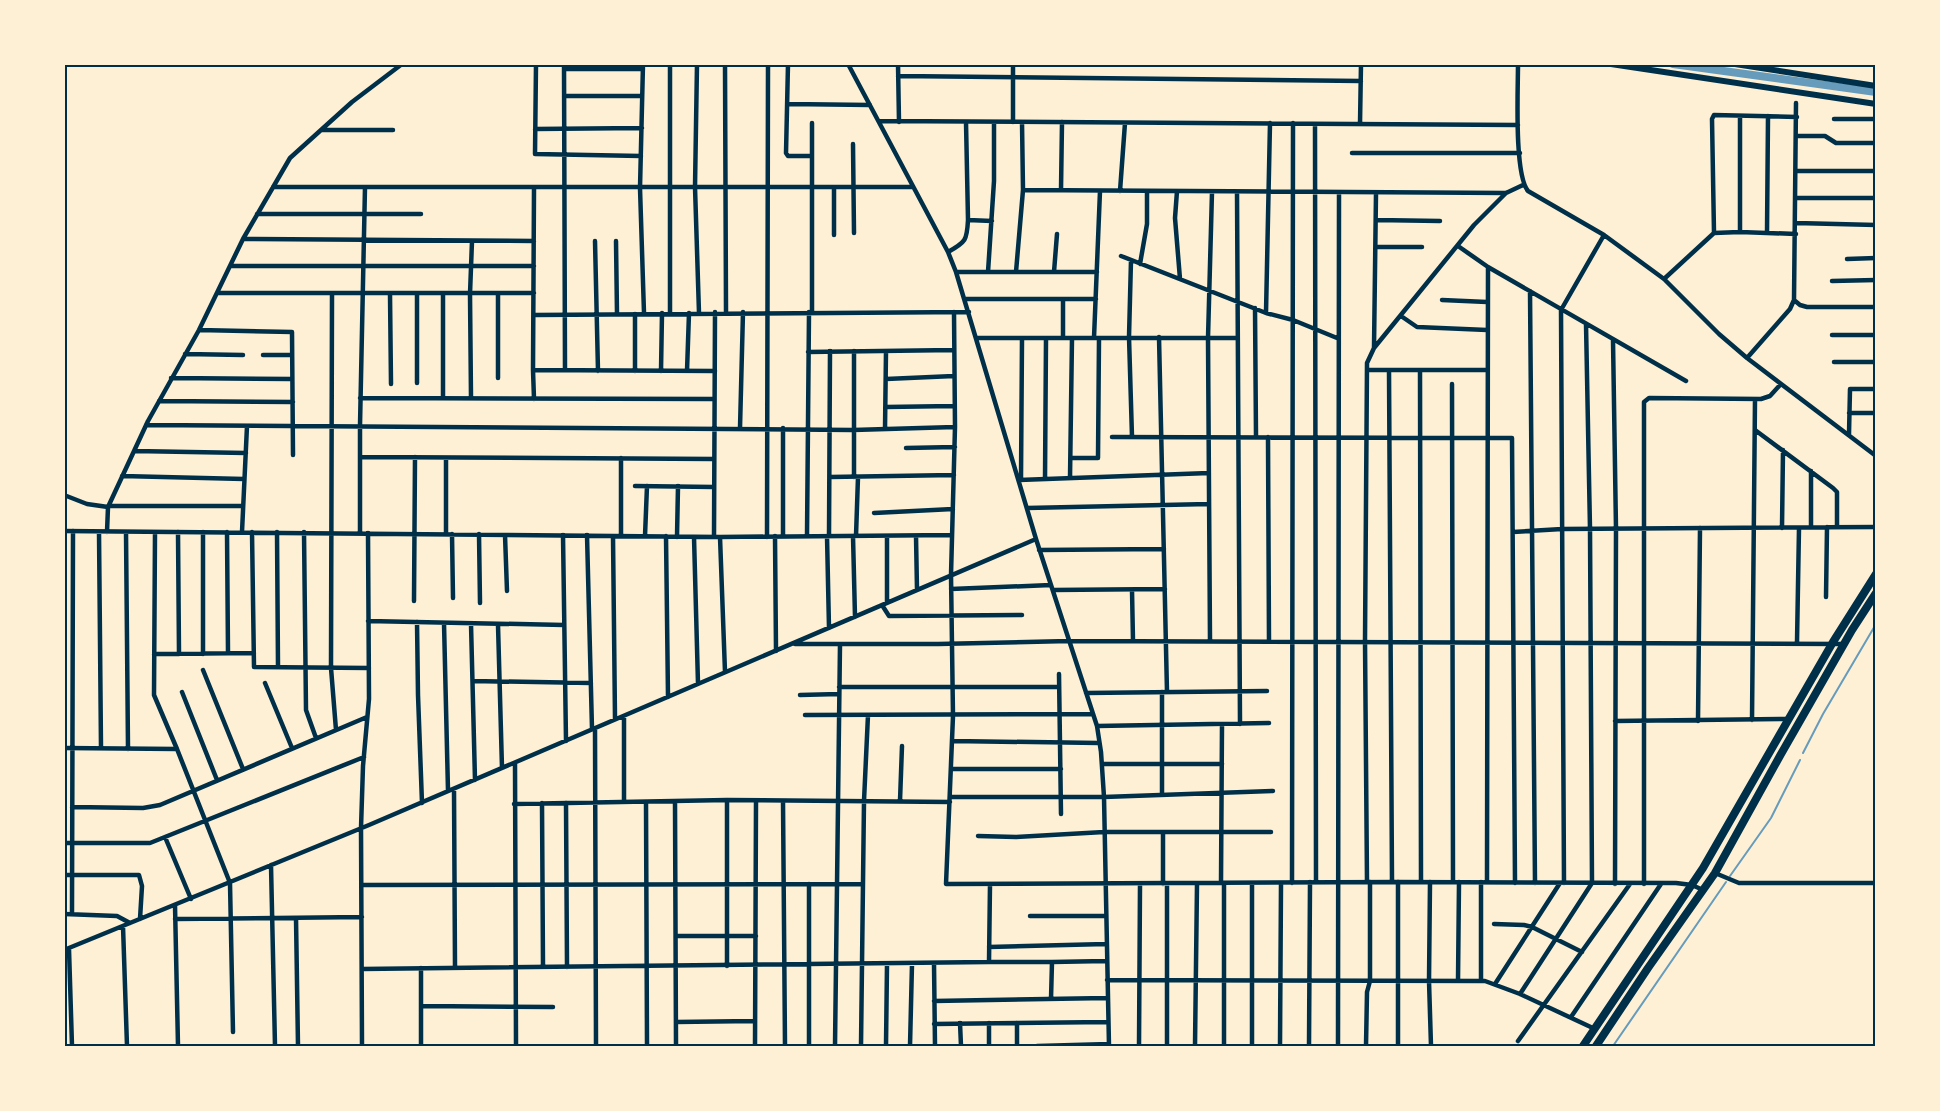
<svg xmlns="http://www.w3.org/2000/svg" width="1940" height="1111" font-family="Roboto,sans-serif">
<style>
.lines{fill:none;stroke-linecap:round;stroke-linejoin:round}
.stream{stroke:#669bbc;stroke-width:2}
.canal{stroke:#669bbc;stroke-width:8}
.minor{stroke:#003049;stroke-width:4.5}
.tertiary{stroke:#003049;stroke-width:6}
.primary{stroke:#003049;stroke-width:8}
.neatline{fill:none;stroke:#003049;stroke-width:2}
</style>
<rect width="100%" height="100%" fill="#fdf0d5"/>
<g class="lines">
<!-- stream -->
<path class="stream" d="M1803 753 1823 714 1876 624
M1730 876 1771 818 1800 760
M1613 1046 1726 882"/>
<!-- canal -->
<path class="canal" d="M1673 64 1876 92"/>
<!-- minor -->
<path class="minor" d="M536 64 535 154 641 156
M564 64 565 370
M643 64 640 188 644 313
M697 64 695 187 699 313
M725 64 726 312
M788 64 786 153 788 156H812
M848 64 948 252 956 272 1036 539 1097 726 1101 752 1104 797 1109 1046
M898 64 899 122
M1013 64V122
M1518 64C1518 90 1514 174 1528 191L1604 235 1664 279 1719 334 1747 358 1876 456
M564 69H643
M898 76 1361 81
M564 96H642
M788 104 870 105
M1740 116V232
M1834 119H1876
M879 121 1518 125
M966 122 968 220 992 221
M1315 124 1316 882
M1360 124 1361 64
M535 129 642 128
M321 130H393
M1796 136H1825L1836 143H1876
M853 144 854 233
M1352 153H1520
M1796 171H1876
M273 187H913
M534 188 533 370 715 371
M1023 190 1506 193 1523 185
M1061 190 1062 122
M1120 191 1125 123
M1177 191 1175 218 1180 279
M1237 192 1240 724
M1795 198H1876
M257 214H421
M1376 220 1440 221
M1796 223 1876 225
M1714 233 1740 232 1796 234
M1767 233 1768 116
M834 235V187
M243 239 534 241
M595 241 598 371
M616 241 617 314
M1458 246 1488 267 1686 381
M1376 247H1422
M948 252C966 242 967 240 968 220
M1121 256 1266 313 1293 320 1337 338
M1847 259 1876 258
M1131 260 1129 337 1132 437
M1140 264 1147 224V191
M230 266H534
M956 272H1097
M988 272 994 181V122
M1016 272 1023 190 1022 122
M1054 272 1057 234
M1664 279 1714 233 1712 119 1714 115 1797 117
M1832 281 1876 280
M1530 291 1535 883
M217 293H534
M332 294 331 668 336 730
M390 294 391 384
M443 294V398
M498 294V378
M964 299H1096
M1442 300 1487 302
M1794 300 1800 305 1807 307H1876
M1255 308 1256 437
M812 312V123
M954 312 955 427 951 575 953 716 946 884 1398 882 1676 883 1692 885 1703 890
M670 313V64
M1266 313 1270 123
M635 314V371
M534 315 969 312
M1401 316 1417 327 1487 330
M199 330 292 332 293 455
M1832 335H1876
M1159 337 1167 692
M977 338H1237
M1063 338V299
M1094 338 1100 191
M1613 340 1616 529 1615 884
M1374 348 1376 193
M808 352 954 350
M185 354 243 355
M263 355H292
M1747 358 1790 309 1794 300 1796 103
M1834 362H1876
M533 370 534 399
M1367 370H1487
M661 371 662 313
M687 371 689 313
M1389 371 1392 882
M1420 371 1421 882
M171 378 292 379
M886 379 954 376
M417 383V294
M1452 384 1453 882
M360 398 714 399
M471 398 470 294 472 241
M159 401 293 402
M886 407 954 406
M1849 413H1876
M146 425 853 430 955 427
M740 428 743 312
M885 429 886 351
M1755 430 1833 488 1837 492V527
M1849 434 1850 389H1876
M1112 437 1512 438 1515 883
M1268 437 1269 641
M906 448 955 447
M134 451 246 453
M360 457 714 459
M446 458V534
M621 458V536
M1071 458H1098L1099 338
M122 476 244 479
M830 477 954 475
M854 477V351
M1070 478 1072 338
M1045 479 1046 338
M1019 480 1209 473
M1021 480 1022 338
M635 486 714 487
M64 495 87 504 108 507 148 421 199 330 243 239 290 158 352 102 402 64
M109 506H243
M1027 508 1209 504
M874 513 953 509
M1811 527V471
M1782 528 1783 450
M64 531 720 537 952 535
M99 532 101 748
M107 532 108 507
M126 532 128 749
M155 532 154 695 177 749
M178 532 179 654
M203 532V654
M227 532 228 653
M242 532 247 426
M252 532 254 667 369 668
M277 532 278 667
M304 532 306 710 316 738
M1513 532 1562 529 1876 527
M360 533V426L365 187
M452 534 453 598
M479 534 480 603
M505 535 507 591
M563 535 566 741
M587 535 592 729
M613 536 615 719
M645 536 647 486
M666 536 668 697
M775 536 776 651
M783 536V428
M807 536 809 312
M827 536 829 628
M829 536 830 351
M853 536 855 617
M856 536 858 477
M887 536V603
M916 536 917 590
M677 537 678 486
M694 537 698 684
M714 537 715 312
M720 537 725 672
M767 537 768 64
M1039 550 1164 549
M951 589 1051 585
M1053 590 1165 589
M1132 590 1133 641
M1826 597 1827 527
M414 601 415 457
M882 605 889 616 1022 615
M368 621 564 625
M417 622 418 695 422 803
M444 623 448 791
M471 624 475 780
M498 625 502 768
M1210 641 1208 338 1212 192
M1797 642 1799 528
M795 644H938L1069 641 1844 644
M154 654 254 653
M203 670 243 769
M1059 674 1061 814
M473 681 591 683
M265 683 292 748
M839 687H1059
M182 692 217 780
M1086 693 1267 691
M800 695 839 694
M805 715 1093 714
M624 716V802
M1752 720 1755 399
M1615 721 1788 719
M1698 721 1700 528
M1097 726 1269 723
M595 728 596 1046
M952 741 1099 743
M64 748 177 749 230 883 233 1032
M515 763 516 1046
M1102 764H1222
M951 769H1061
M454 789 455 968
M1162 795V692
M950 797H1104L1273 791
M783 801 785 1046
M900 801 902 746
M646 802 647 1046
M675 802 676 1046
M542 803 543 967
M566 803 567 967
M514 804 727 800 950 802
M72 807 143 808 160 805 367 717
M978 836 1016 837 1104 832H1271
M165 837 191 899
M64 843H150L364 757
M271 865 275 1046
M1715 873 1739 883H1876
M64 875H139L142 886 140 919
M1367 882 1365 641 1367 363 1374 348 1474 225 1506 193
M1398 882V1046
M1430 882 1429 981 1431 1046
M1487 882 1488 267
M1221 883 1222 724
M1252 883V1046
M1292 883 1293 123
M1564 883 1561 310 1604 235
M1163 884V832
M1167 884V1046
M1644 884V402L1649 398 1761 399 1770 396 1780 385
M362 885 863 884
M175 905 178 1046
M72 913 73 531
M64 914 117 916 130 923
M1030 916H1106
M296 918 298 1046
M175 919 362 917
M1494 924 1524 925 1532 927 1582 952
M123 926 127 1046
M676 936H756
M989 947 1106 944
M69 949 72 1046
M64 950 369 825 1036 539
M989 962H1052L1051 999
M1052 962 1106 961
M934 963 935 1046
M727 966V800
M421 968V1006
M362 969 989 962 990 884
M1107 980 1485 981 1520 994 1595 1029
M1458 981 1459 882
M1481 981V882
M1495 984 1560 883
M1520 994 1592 883 1590 529 1586 324
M934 1001 1107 998
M1571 1017 1661 884
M676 1022 755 1021
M960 1023 961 1046
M989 1023V1046
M1017 1023V1046
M934 1024 1108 1022
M1518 1041 1630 884
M362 1046 361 828 363 766 369 699 368 533
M421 1046V1006L553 1007
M755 1046 756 801
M809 1046V884
M835 1046 840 644
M861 1046 864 801 868 715
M886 1046 887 964
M910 1046 912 964
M1037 1046 1109 1044
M1139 1046 1140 884
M1195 1046 1197 884
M1224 1046V883
M1280 1046 1281 883
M1309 1046 1310 882
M1338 1046 1339 193
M1366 1046 1367 992 1370 981V882"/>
<!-- tertiary -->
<path class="tertiary" d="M1611 64 1876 104
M1735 64 1876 86"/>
<!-- primary -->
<path class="primary" d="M1583 1046 1703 868 1833 642 1876 574
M1596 1046 1648 968 1715 873 1781 754 1852 630 1876 593"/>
</g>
<!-- border -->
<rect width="1940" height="1111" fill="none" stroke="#fdf0d5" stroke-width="132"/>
<rect x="66" y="66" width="1808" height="979" class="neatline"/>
</svg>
